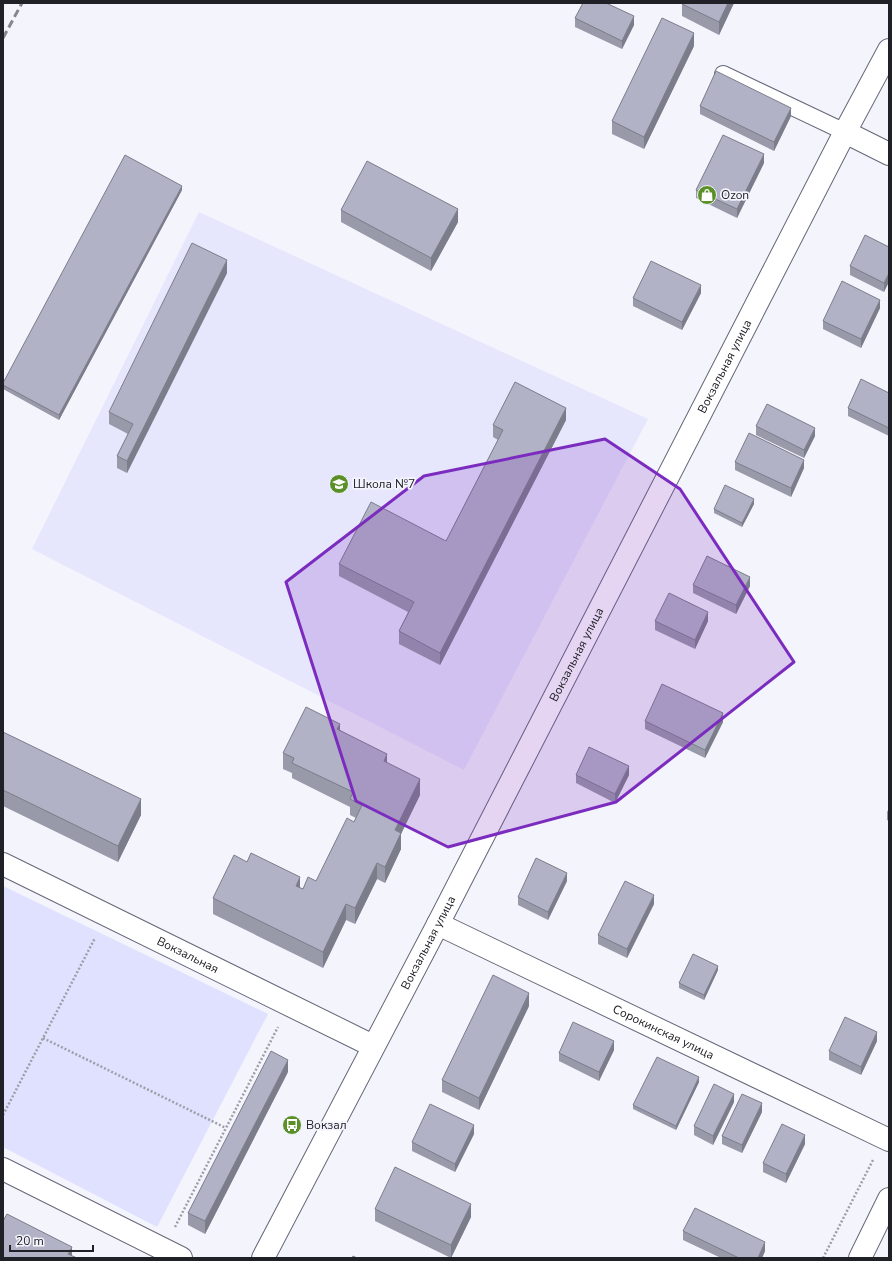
<svg xmlns="http://www.w3.org/2000/svg" width="892" height="1261" font-family="'Nunito Sans',sans-serif">
<style>
.built{fill:#e6e7fd}
.green{fill:#dfe1ff}
.lines{fill:none;stroke-linecap:round;stroke-linejoin:round}
.lane-casing{stroke:#666778;stroke-width:18}
.street-casing{stroke:#666778;stroke-width:24}
.secondary-casing{stroke:#666778;stroke-width:24}
.path{stroke:#9e9fa6;stroke-width:2.5;stroke-dasharray:2 2;stroke-linecap:butt}
.lane{stroke:#fff;stroke-width:16}
.street{stroke:#fff;stroke-width:22}
.secondary{stroke:#fff;stroke-width:22}
.rail{stroke:#86868e;stroke-width:3;stroke-dasharray:8 4;stroke-linecap:butt}
.wall{fill:#9899a9}
.shaded-wall{fill:#7c7d8a}
.building{fill:#b1b2c5;stroke:#7c7d8a}
.marked{fill:#7b2cbf;fill-opacity:0.2;stroke:#7b2cbf;stroke-width:3;stroke-linejoin:round}
.labels{text-anchor:middle;stroke-width:3.5;stroke-linejoin:round;paint-order:stroke}
.poi-label{font-size:12px;fill:#202027;stroke:#f3f4fc;text-anchor:start}
.street-label{font-size:12px;fill:#202027;stroke:#f3f4fc}
</style>
<rect width="100%" height="100%" fill="#f3f4fc"/>
<!-- built -->
<path class="built" d="M199 212 648 419 464 770 32 549Z"/>
<!-- green -->
<path class="green" d="M3 886 268 1014 157 1227 3 1147Z"/>
<g class="lines">
<defs>
<path id="lane" d="M723 74 845 132"/>
<g id="street">
<path d="M845 132 889 154"/>
<path id="s1" d="M438 924 889 1140"/>
</g>
<g id="secondary">
<path id="s2" d="M3 864 373 1046"/>
<path d="M3 1169 181 1258"/>
<path id="s3" d="M263 1258 438 924 845 132 889 50"/>
<path d="M860 1258 889 1199"/>
</g>
</defs>
<!-- lane casing -->
<use href="#lane" class="lane-casing"/>
<!-- street casing -->
<use href="#street" class="street-casing"/>
<!-- secondary casing -->
<use href="#secondary" class="secondary-casing"/>
<!-- path -->
<path class="path" d="M43 1038 226 1128
M3 1115 95 938
M175 1227 278 1027
M823 1258 873 1160"/>
<!-- lane -->
<use href="#lane" class="lane"/>
<!-- street -->
<use href="#street" class="street"/>
<!-- secondary -->
<use href="#secondary" class="secondary"/>
<!-- rail -->
<path class="rail" d="M3 38 22 3"/>
</g>
<!-- wall -->
<path class="wall" d="M734 3 719 35 682 16V4Z
M575 18 634 25 622 49 575 27Z
M694 46 644 149 612 134V121Z
M700 106 791 116 774 151 700 114Z
M764 163 737 218 696 198V190Z
M182 190 59 420 3 389V383Z
M341 210 458 222 431 271 341 222Z
M889 247 884 292 850 275V266Z
M227 273 127 473 117 468V456L128 434 109 424V412Z
M701 293 682 330 633 306V298Z
M880 308 861 348 823 329V321Z
M889 393V436L848 416V408Z
M566 420 440 665 399 644V631L408 612 339 576V564L446 541 498 440 493 437V425Z
M756 426 815 436 804 458 756 435Z
M735 462 804 468 791 497 735 470Z
M754 504 742 527 714 513V509Z
M693 585 750 586 736 614 693 593Z
M655 621H708L695 649 655 630Z
M645 721 723 722 705 758 645 729Z
M340 730 387 763 420 795 401 834V849L385 883 377 879 355 924 346 920 323 968 213 914V898L300 888 303 889 316 881 356 818 350 815V807L292 778V773L283 769V753Z
M3 732 141 815 118 862 3 806Z
M576 775H629L615 803 576 783Z
M889 808V821L887 820V812Z
M567 881 548 920 518 905V897Z
M654 904 627 958 598 944V935Z
M718 970 704 1000 679 988V983Z
M529 1006 479 1110 442 1092V1080Z
M877 1041 861 1075 829 1060V1051Z
M614 1050 599 1081 559 1061V1053Z
M288 1072 205 1234 188 1225V1213Z
M699 1082 676 1130 633 1109V1105Z
M734 1102 713 1145 694 1135V1126Z
M762 1112 742 1153 722 1144V1136Z
M474 1134 455 1172 412 1151V1142Z
M805 1144 786 1183 763 1172V1163Z
M375 1209 471 1217 451 1258 375 1221Z
M683 1231 765 1251 762 1258H721L683 1240Z"/>
<!-- shaded-wall -->
<path class="shaded-wall" d="M728 3H734L719 35V22Z
M634 16V25L622 49V41Z
M694 33V46L644 149V137Z
M791 108V116L774 151V142Z
M764 154V163L737 218V209Z
M182 186V190L59 420V415Z
M458 209V222L431 271V258Z
M227 260V273L127 473V461Z
M889 273V282L884 292V283Z
M701 285V293L682 330V322Z
M880 300V308L861 348V339Z
M566 408V420L440 665V653Z
M815 428V436L804 458V450Z
M804 460V468L791 497V488Z
M754 499V504L742 527V523Z
M750 577V586L736 614V605Z
M708 612V621L695 649V640Z
M723 713V722L705 758V750Z
M340 724V740L337 729Z
M387 754V769L384 761Z
M629 766V775L615 803V794Z
M420 779V795L401 834V849L385 883V867L395 830Z
M141 799V815L118 862V846Z
M377 863V879L355 924V908Z
M567 873V881L548 920V912Z
M300 877V893L296 886Z
M654 895V904L627 958V949Z
M346 904V920L323 968V952Z
M718 966V970L704 1000V995Z
M529 993V1006L479 1110V1098Z
M877 1032V1041L861 1075V1067Z
M614 1041V1050L599 1081V1072Z
M288 1060V1072L205 1234V1221Z
M699 1077V1082L676 1130V1126Z
M734 1094V1102L713 1145V1136Z
M762 1103V1112L742 1153V1145Z
M474 1125V1134L455 1172V1164Z
M805 1135V1144L786 1183V1174Z
M471 1204V1217L451 1258V1245Z
M765 1242V1251L762 1258H758Z
M72 1247V1258L68 1254Z"/>
<!-- building -->
<path class="building" d="M583 3H606L634 16 622 41 575 18Z
M682 3H728L719 22 682 4Z
M662 18 694 33 644 137 612 121Z
M716 71 791 108 774 142 700 106Z
M723 135 764 154 737 209 696 190Z
M125 155 182 186 59 415 3 385V383Z
M367 161 458 209 431 258 341 210Z
M865 235 889 247V273L884 283 850 266Z
M192 243 227 260 127 461 117 456 133 424 109 412Z
M651 261 701 285 682 322 633 298Z
M842 281 880 300 861 339 823 321Z
M861 379 889 393V428L848 408Z
M515 382 566 408 440 653 399 631 414 602 339 564 371 502 446 541 503 430 493 425Z
M767 404 815 428 804 450 756 426Z
M749 433 804 460 791 488 735 462Z
M725 485 754 499 742 523 714 509Z
M707 556 750 577 736 605 693 585Z
M669 593 708 612 695 640 655 621Z
M662 684 723 713 705 750 645 721Z
M306 707 340 724 337 729 387 754 384 761 420 779 395 830 401 833 385 867 377 863 355 908 346 904 323 952 213 898 234 855 247 862 251 853 300 877 296 886 303 889 308 877 316 881 347 818 354 822 362 805 350 799 353 792 292 763 294 758 283 753Z
M3 732 141 799 118 846 3 790Z
M589 747 629 766 615 794 576 775Z
M536 858 567 873 548 912 518 897Z
M625 881 654 895 627 949 598 935Z
M693 954 718 966 704 995 679 983Z
M493 975 529 993 479 1098 442 1080Z
M845 1017 877 1032 861 1067 829 1051Z
M573 1022 614 1041 599 1072 559 1053Z
M271 1051 288 1060 205 1221 188 1213Z
M657 1057 699 1077 676 1126 633 1105Z
M714 1084 734 1094 713 1136 694 1126Z
M742 1094 762 1103 742 1145 722 1136Z
M430 1104 474 1125 455 1164 412 1142Z
M782 1124 805 1135 786 1174 763 1163Z
M395 1167 471 1204 451 1245 375 1209Z
M695 1208 765 1242 758 1258H739L683 1231Z
M7 1214 72 1247 68 1254 77 1258H3V1221Z
M353 1256 357 1258H352Z"/>
<!-- marked area -->
<path class="marked" d="M605 439 680 489 794 662 616 802 448 847 356 801 286 582 424 476Z"/>
<!-- icons -->
<defs>
<symbol id="shop-disc" viewBox="-11 -11 22 22"><circle r="9.5" fill="#5b9029" stroke="#f3f4fc"/><path d="M-5-2.5h2.3a2.7 3.5 0 0 1 5.4 0H5L5.5 6h-11ZM-1.5-2.5h3a1.5 2.3 0 0 0-3 0Z" fill="#fff"/></symbol>
<symbol id="school-disc" viewBox="-11 -11 22 22"><circle r="9.5" fill="#5b9029" stroke="#f3f4fc"/><path d="M0-5L7-2L0 1L-7-2ZM-4 1L0 2.5L4 1V4Q0 6-4 4Z" fill="#fff"/></symbol>
<symbol id="bus-disc" viewBox="-11 -11 22 22"><circle r="9.5" fill="#5b9029" stroke="#f3f4fc"/><path d="M-5-6H5V4H4V6H2V4H-2V6H-4V4H-5ZM-3.5-4V0h7V-4ZM-3.5 1.2v1.5H-2V1.2ZM2 1.2v1.5H3.5V1.2Z" fill="#fff"/></symbol>
</defs>
<g fill-rule="evenodd">
<use href="#shop-disc" x="696" y="184" width="22" height="22"/>
<use href="#school-disc" x="328" y="473" width="22" height="22"/>
<use href="#bus-disc" x="281" y="1114" width="22" height="22"/>
</g>
<g class="labels">
<!-- poi labels -->
<g class="poi-label">
<text x="721" y="199">Ozon</text>
<text x="353" y="488">Школа №7</text>
<text x="306" y="1129">Вокзал</text>
</g>
<!-- street labels -->
<g class="street-label">
<text dy="4" stroke="none"><textPath href="#s3" startOffset="1004">Вокзальная улица</textPath></text>
<text dy="4" stroke="none"><textPath href="#s3" startOffset="680">Вокзальная улица</textPath></text>
<text dy="4" stroke="none"><textPath href="#s3" startOffset="356">Вокзальная улица</textPath></text>
<text dy="4" stroke="none"><textPath href="#s2" startOffset="206">Вокзальная</textPath></text>
<text dy="4" stroke="none"><textPath href="#s1" startOffset="250">Сорокинская улица</textPath></text>
</g>
</g>
<!-- border -->
<rect width="892" height="1261" fill="none" stroke="#202027" stroke-width="8"/>
<!-- scale -->
<path d="M10 1245v6h83v-6" fill="none" stroke="#202027" stroke-width="2"/>
<text x="16" y="1245" font-size="12" fill="#202027" stroke="#f3f4fc" stroke-width="3" paint-order="stroke">20 m</text>
</svg>
